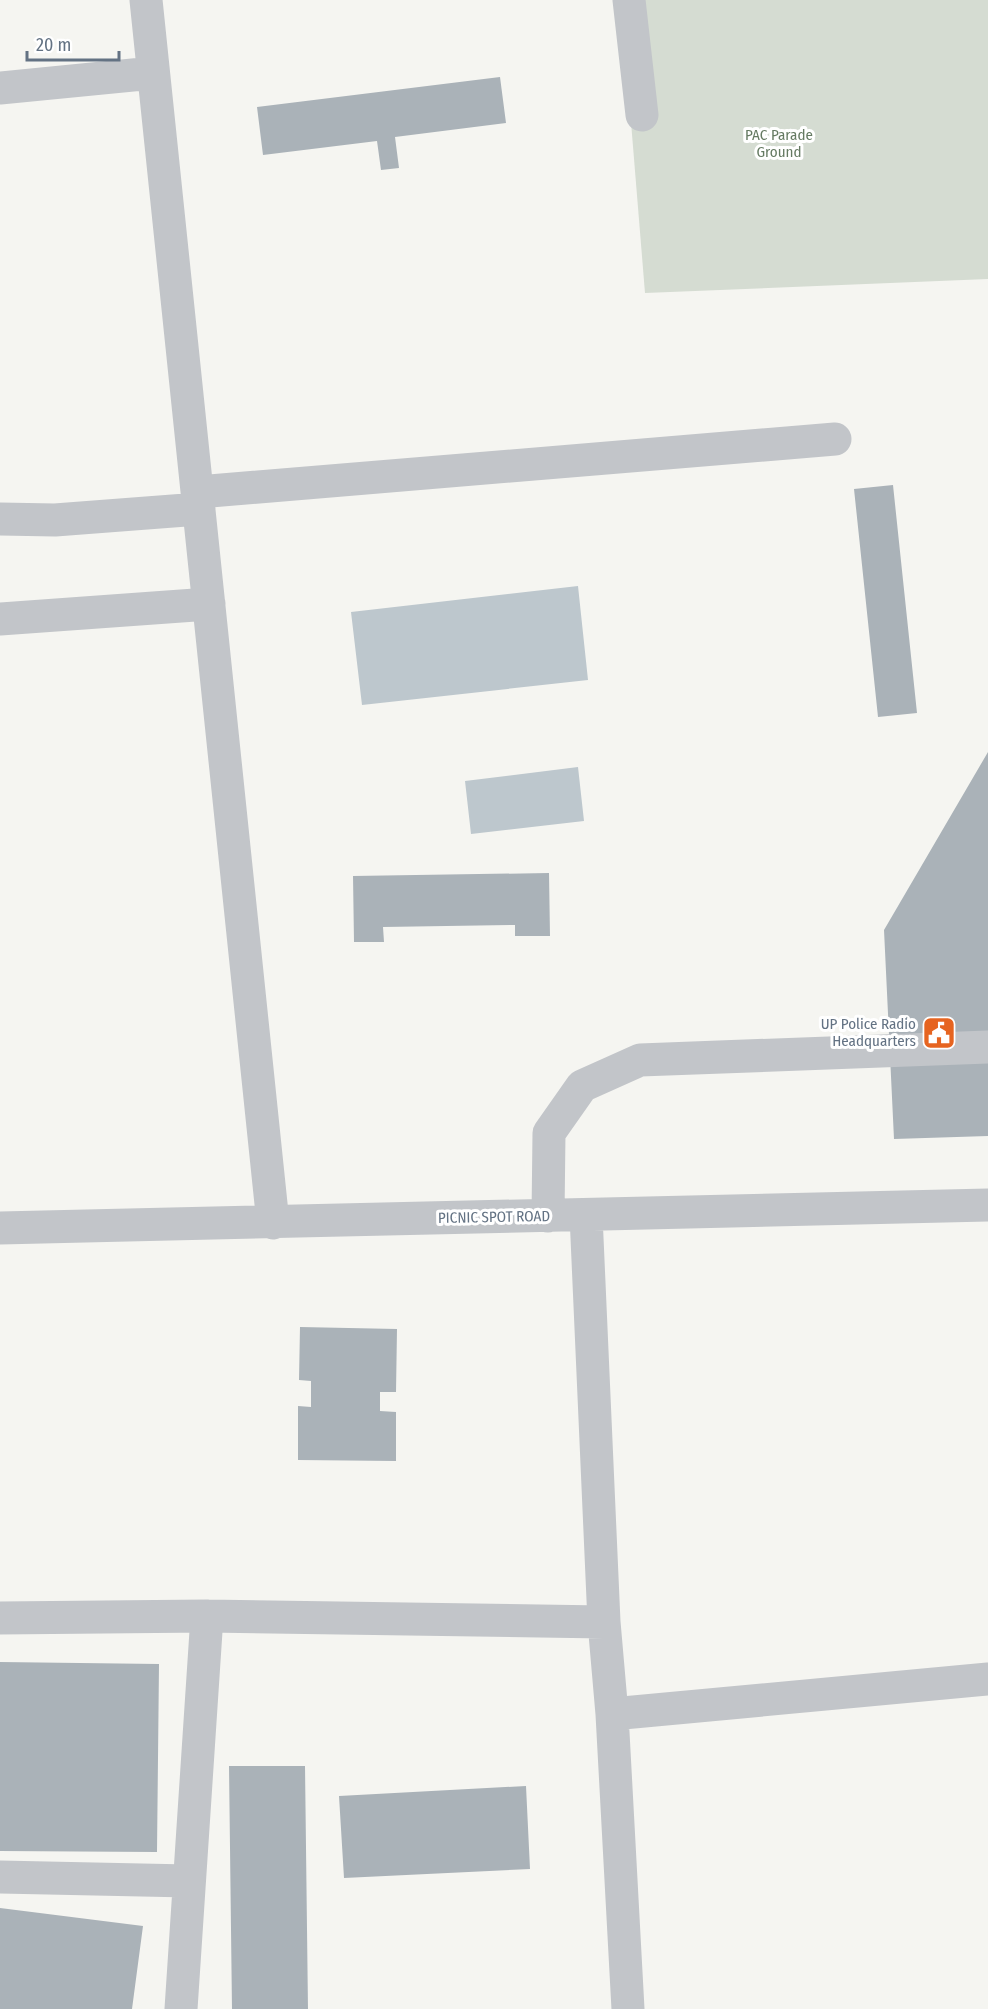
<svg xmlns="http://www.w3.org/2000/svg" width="988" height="2009" font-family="'Fira Sans Condensed',sans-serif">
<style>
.green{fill:#d5dcd2}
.water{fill:#bdc7cd}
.building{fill:#aab2b8}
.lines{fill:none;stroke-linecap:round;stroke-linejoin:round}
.minor{stroke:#c2c5c9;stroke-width:33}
.labels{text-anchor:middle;stroke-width:6;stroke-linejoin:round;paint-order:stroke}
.park-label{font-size:15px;fill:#657a62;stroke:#fff}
.poi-label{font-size:15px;fill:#637283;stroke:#fff;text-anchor:end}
.street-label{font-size:15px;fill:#637283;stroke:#fff}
</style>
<rect width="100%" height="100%" fill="#f5f5f1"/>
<!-- green -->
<path class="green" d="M621 0H988V279L645 293Z"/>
<!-- water -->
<path class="water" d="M578 586 588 680 362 705 351 612Z
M578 767 584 821 471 834 465 781Z"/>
<!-- building -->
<path class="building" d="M500 77 506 123 395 137 399 168 381 170 377 141 263 155 257 107Z
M893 485 917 713 878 717 854 489Z
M988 752V1136L894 1139 884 930Z
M549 873 550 936H515V925L383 927 384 942H354L353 876Z
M300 1327 397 1329 396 1392H380V1411L396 1412V1461L298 1460V1406L311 1407V1381L299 1380Z
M0 1662 159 1664 157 1852 0 1851Z
M229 1766H305L308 2009H232Z
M526 1786 530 1869 344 1878 339 1796Z
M0 1908 143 1926 132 2009H0Z"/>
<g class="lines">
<!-- minor -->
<path class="minor" d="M146 0 273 1223
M629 0 642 115
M0 88 153 73
M198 492 835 439
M0 519 55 520 199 509
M0 619 209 604
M586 1215 604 1622 612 1714 628 2009
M548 1216 549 1133 582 1086 640 1060 988 1047
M0 1228 988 1205
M0 1618 207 1616 604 1622
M612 1714 988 1679
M0 1877 189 1881
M181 2009 207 1616"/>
</g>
<!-- icons -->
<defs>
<symbol id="civic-square" viewBox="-11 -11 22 22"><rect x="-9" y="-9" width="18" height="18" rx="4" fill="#e66420" stroke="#fff"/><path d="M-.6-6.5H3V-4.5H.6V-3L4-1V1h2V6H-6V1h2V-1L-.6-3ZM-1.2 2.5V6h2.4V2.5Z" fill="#fff"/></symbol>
</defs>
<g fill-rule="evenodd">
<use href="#civic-square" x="920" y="1014" width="38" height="38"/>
</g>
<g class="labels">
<!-- park labels -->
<g class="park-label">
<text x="779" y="140">PAC Parade<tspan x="779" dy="17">Ground</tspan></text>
</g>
<!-- poi labels -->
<g class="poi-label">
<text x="916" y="1029">UP Police Radio<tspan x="916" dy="17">Headquarters</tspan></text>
</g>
<!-- street labels -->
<g class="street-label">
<text transform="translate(494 1217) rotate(-1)" y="5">PICNIC SPOT ROAD</text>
</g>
</g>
<!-- scale -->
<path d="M27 51v9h92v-9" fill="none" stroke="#637283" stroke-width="3"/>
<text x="36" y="51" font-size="18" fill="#637283" stroke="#ffffff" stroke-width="4.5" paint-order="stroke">20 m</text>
</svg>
